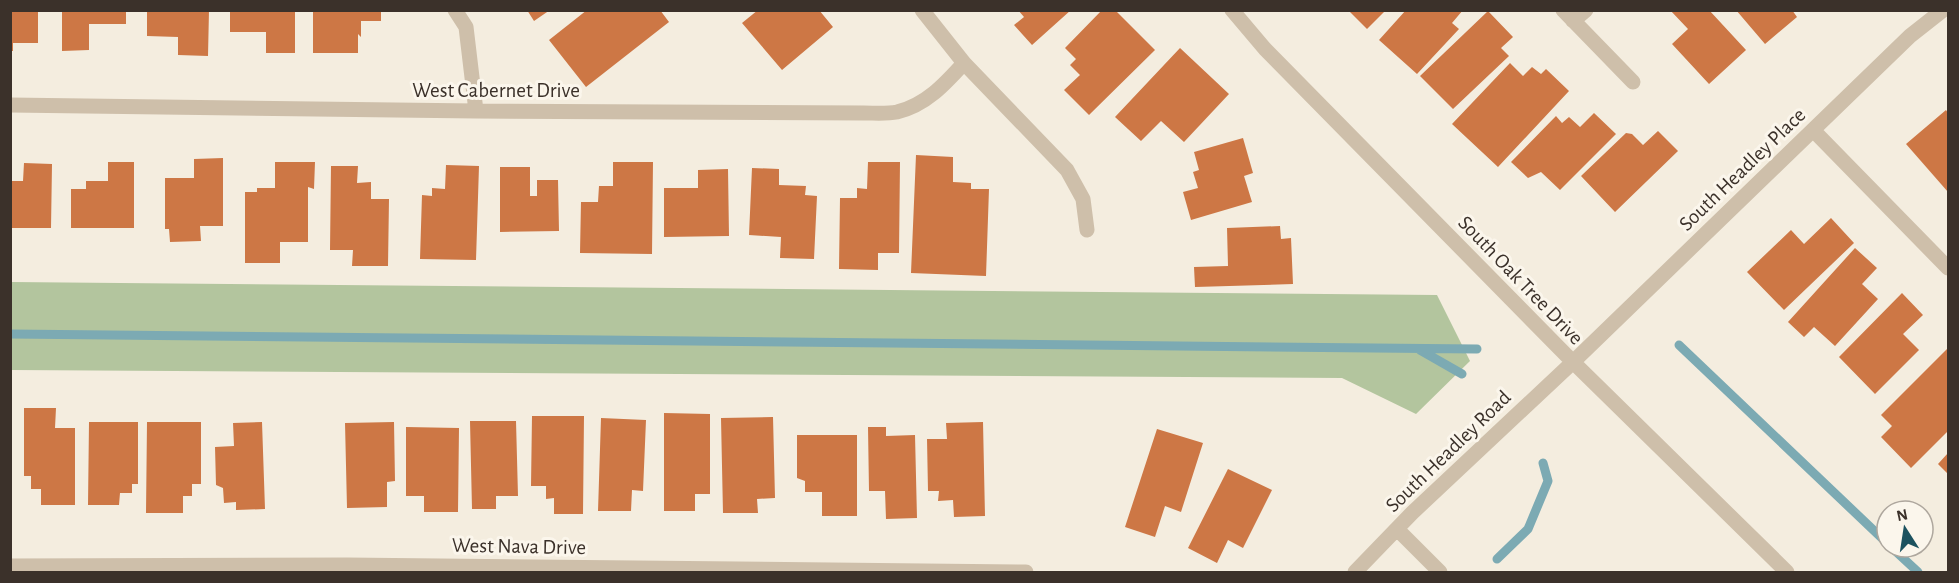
<svg xmlns="http://www.w3.org/2000/svg" width="1959" height="583" font-family="'Alegreya Sans',sans-serif">
<style>
.green{fill:#b3c59e}
.lines{fill:none;stroke-linecap:round;stroke-linejoin:round}
.stream{stroke:#7caab3;stroke-width:9}
.building{fill:#cd7745}
.minor{stroke:#cebfaa;stroke-width:15}
.labels{text-anchor:middle;stroke-width:6;stroke-linejoin:round;paint-order:stroke}
.street-label{font-size:21px;fill:#3b312a;stroke:#fbf6ec}
</style>
<rect width="100%" height="100%" fill="#f4eddf"/>
<!-- green -->
<path class="green" d="M11 282 1437 295 1470 361 1416 414 1342 378 11 370Z"/>
<g class="lines">
<!-- stream -->
<path class="stream" d="M10 334 1477 349
M1679 345 1887 543
M1420 350 1462 374
M1891 547 1918 572
M1497 559 1528 529 1548 481 1543 463"/>
</g>
<!-- building -->
<path class="building" d="M10 10H38V43H13V51H10Z
M62 10H126V24H89V50L62 51Z
M147 10H209L208 56 178 55V37L147 36Z
M230 10H295V53H266V32H230Z
M313 10H381V21H361V37L358 34V53H313Z
M527 10H550L534 21Z
M587 10H660L669 22 586 87 549 40Z
M758 10H819L833 27 782 70 742 23Z
M1018 10H1071L1032 45 1014 25 1024 17Z
M1102 10H1115L1155 50 1089 115 1064 90 1080 75 1070 65 1076 59 1065 48Z
M1348 10H1386L1367 29Z
M1406 10H1463L1452 23 1459 29 1417 74 1379 40Z
M1670 10H1709L1746 50 1709 84 1672 44 1688 29Z
M1736 10H1792L1797 17 1765 44Z
M1488 11 1513 37 1501 48 1509 56 1453 109 1420 76Z
M1180 48 1229 94 1184 142 1161 121 1141 141 1115 117Z
M1510 63 1523 76 1532 67 1541 74 1546 69 1569 91 1498 167 1452 124Z
M1946 110 1948 113V192L1906 144Z
M1594 113 1616 134 1560 190 1541 172 1528 178 1511 162 1556 116 1562 123 1569 117 1580 127Z
M1658 131 1678 151 1615 212 1581 176 1626 133 1632 134 1643 145Z
M1243 138 1253 173 1244 176 1252 202 1191 220 1183 192 1198 188 1193 172 1199 170 1194 152Z
M916 155 953 157V182L971 183V189H989L986 276 911 273Z
M223 158V226H200L201 241 170 242 169 229H165V178H194V159Z
M108 162H134V228H71V189H86V181H108Z
M275 162H315L314 189 308 187V242H280V263H245V192H257V188H275Z
M613 162H653L652 254 580 253 581 202H598L599 186H613Z
M868 162H900L899 253H878V270L839 269 840 198H857V188L867 189Z
M24 163 52 164 51 228H10V181H23Z
M446 165 479 166 476 260 420 259 422 195 432 196V188L445 189Z
M331 166H358L357 183 371 182V199H389L388 266H352L353 250H330Z
M500 167H530V196H537V180H558L559 231 500 232Z
M752 168 779 169V185L806 186 805 195 817 196 814 259 780 258 781 237 749 235Z
M728 169 729 236 664 237V188H698V170Z
M1831 218 1854 243 1784 310 1747 272 1791 230 1804 244Z
M1280 226 1281 239 1291 238 1293 284 1195 287 1194 267 1228 266 1227 228Z
M1855 248 1877 268 1862 284 1878 299 1835 346 1814 327 1804 337 1788 322Z
M1902 293 1923 315 1903 334 1919 350 1875 394 1839 357Z
M1948 348V431L1911 468 1881 437 1892 426 1881 415Z
M24 408H56L55 428H75V505H41V489H31V476H24Z
M664 413 710 414V494H695V511H664Z
M532 416H584L583 514H554V498L546 499V486H531Z
M773 417 775 498 757 499 758 513H723L721 418Z
M601 418 646 420 643 491 632 490 631 511H598Z
M470 421H516L518 496H496V509H472Z
M89 422H138V484H132V493H120L119 505H88Z
M147 422H201V484H192V496H183V513H146Z
M262 422 265 509 236 510V502L224 503 223 488 216 485 215 447 234 446 233 423Z
M394 422 395 481 387 482V507L347 508 345 423Z
M983 422 985 516 954 517 953 500 938 501 939 491H928L927 439H947L946 423Z
M406 427 459 428 458 512H424V496H406Z
M868 427H886V436L915 435 917 518 886 519 885 491H869Z
M1157 429 1203 443 1181 512 1165 506 1155 537 1125 527Z
M797 435H857V516H822V492H805V481L797 478Z
M1948 453V474L1938 464Z
M1228 469 1272 490 1243 548 1228 540 1217 563 1188 548Z"/>
<g class="lines">
<!-- minor -->
<path class="minor" d="M455 10 466 27 476 111
M922 10 964 63 1067 170 1083 199 1087 230
M1232 10 1265 49 1573 362 1787 572
M1563 10 1633 82
M1573 21 1586 10
M10 105 476 111 864 113C875 113 887 114 897 112 926 105 945 84 964 63
M1813 130 1948 268
M1397 529 1440 572
M10 566 347 565 1026 572
M1355 572 1412 513 1573 362 1910 36 1943 10"/>
</g>
<g class="labels">
<!-- street labels -->
<g class="street-label">
<text x="496" y="97">West Cabernet Drive</text>
<text transform="translate(1742 169) rotate(-44)" y="7">South Headley Place</text>
<text transform="translate(1521 280) rotate(46)" y="7">South Oak Tree Drive</text>
<text transform="translate(1448 451) rotate(-44)" y="7">South Headley Road</text>
<text transform="translate(519 546) rotate(1)" y="7">West Nava Drive</text>
</g>
</g>
<!-- border -->
<rect width="1959" height="583" fill="none" stroke="#3b312a" stroke-width="24"/>
<!-- north arrow -->
<g transform="translate(1905 529) rotate(348)"><circle r="28" fill="#fbf6ec" stroke="#aea79e" stroke-width="1.5"/>
<path d="M0-4.5L10 22L0 15L-10 22Z" fill="#1c525f"/>
<text y="-9" font-size="16" font-weight="bold" text-anchor="middle" fill="#3b312a">N</text>
</g>
</svg>
